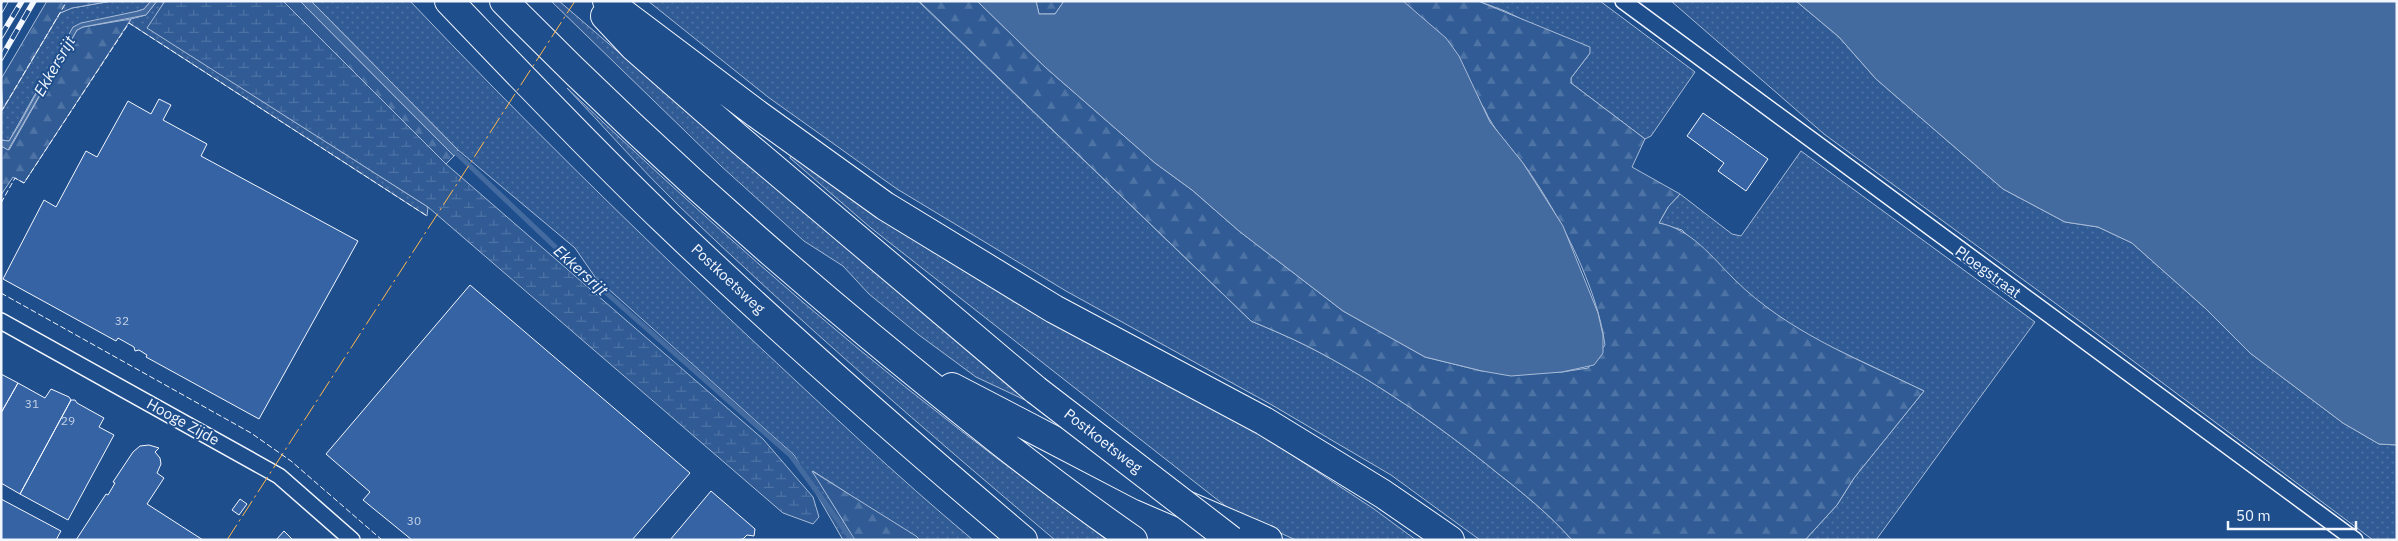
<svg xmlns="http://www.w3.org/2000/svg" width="2398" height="541" font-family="'IBM Plex Sans',sans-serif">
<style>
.grass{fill:url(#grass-dots);stroke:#a8bbd7}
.forest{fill:url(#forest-firs);stroke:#a8bbd7}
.wetland{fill:url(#wetland-marsh);stroke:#a8bbd7}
.water{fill:#446ba0;stroke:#a8bbd7}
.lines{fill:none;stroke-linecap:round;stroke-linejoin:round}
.stream{stroke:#446ba0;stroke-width:5}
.building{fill:#3563a3;stroke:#f2f6ff}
.street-casing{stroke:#f2f6ff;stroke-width:18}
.highway-casing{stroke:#f2f6ff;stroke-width:30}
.street{stroke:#1f4e8c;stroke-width:15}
.highway{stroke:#1f4e8c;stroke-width:28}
.rail-casing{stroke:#f2f6ff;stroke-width:5.5}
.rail{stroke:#1f4e8c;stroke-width:4;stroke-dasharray:11;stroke-linecap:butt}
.highway-bridge-casing{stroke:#f2f6ff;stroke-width:30;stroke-linecap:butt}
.highway-bridge{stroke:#1f4e8c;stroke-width:28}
.fence{stroke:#f2f6ff;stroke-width:1;stroke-dasharray:6 2.5;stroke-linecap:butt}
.power{stroke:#ffb74d;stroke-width:1;stroke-dasharray:18 4 2.5 4;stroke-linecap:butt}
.labels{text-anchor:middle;stroke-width:4;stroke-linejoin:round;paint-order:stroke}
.number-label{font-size:12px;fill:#c3d1e8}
.street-label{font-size:15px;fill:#f2f6ff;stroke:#1f4e8c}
.water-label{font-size:16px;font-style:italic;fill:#f2f6ff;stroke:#1f4e8c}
</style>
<defs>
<pattern id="grass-dots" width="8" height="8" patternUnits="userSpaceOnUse" patternTransform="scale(1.25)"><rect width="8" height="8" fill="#305b95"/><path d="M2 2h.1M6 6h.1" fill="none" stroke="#4e73a5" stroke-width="1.8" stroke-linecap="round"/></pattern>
<pattern id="forest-firs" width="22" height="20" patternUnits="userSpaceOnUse" patternTransform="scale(1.25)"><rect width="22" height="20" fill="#305b95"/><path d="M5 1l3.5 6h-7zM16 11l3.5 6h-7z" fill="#4e73a5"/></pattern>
<pattern id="wetland-marsh" width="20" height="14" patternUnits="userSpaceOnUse" patternTransform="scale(1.25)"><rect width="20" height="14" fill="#305b95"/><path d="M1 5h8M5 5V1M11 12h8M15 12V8" fill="none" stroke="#4e73a5"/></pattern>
</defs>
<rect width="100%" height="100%" fill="#1f4e8c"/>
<!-- grass -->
<path class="grass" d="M112 1H151L144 9 68 35 9 141 1 140V108L3 109 60 13 72 8Z
M157 1H165L148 28 428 207 427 216 129 23 131 19 146 15Z
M311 1H410C520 117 633 228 749 337 823 406 895 475 973 540H920L813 471 855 540H843L794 455 595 277 575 248 458 150Z
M551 1H559L850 251 935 318 1042 408 976 377 919 335 869 294 843 266 804 241 721 166Z
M648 1H918L1251 321C1270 329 1289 337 1307 346 1372 379 1439 425 1496 472 1523 493 1549 514 1572 540H1480L1391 475 1272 405 1066 291 897 189 768 97Z
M1478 1H1600L1695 72 1651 136 1645 139 1571 83V78L1590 53 1505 11Z
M1671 1H1796L1839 37 1876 79 2003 189 2065 222 2098 227 2132 243 2205 308 2250 353 2343 423 2379 444 2397 445V540H2373L2081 322 1824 134Z
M567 88C691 206 819 321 955 426 1005 465 1056 502 1107 540H1055C927 432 800 322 679 206 640 168 604 127 567 88Z
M1801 151 2035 322 1876 540H1805L1837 505 1854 478 1924 391 1806 335 1751 297 1682 230 1659 223 1668 207 1680 194 1732 234 1741 236Z
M791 154 1257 432 1374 509 1416 540H1296L1233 512 871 228 790 158Z"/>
<!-- forest -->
<path class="forest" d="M47 1H112L72 8 60 13 3 109 1 79Z
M283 1H300L454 156 446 164Z
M919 1H977L1045 67 1155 163 1192 190 1239 231 1343 311 1425 357 1482 371 1562 372 1588 368 1605 345C1597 287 1561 218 1528 170 1513 149 1494 132 1484 108L1403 1H1478L1590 47V53L1571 78V83L1645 139 1632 167 1680 194 1668 207 1659 223C1691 229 1712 257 1734 279 1787 332 1858 359 1924 391L1854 478 1837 505 1805 540H1572C1549 514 1523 493 1496 472 1439 425 1372 379 1307 346 1289 337 1270 329 1251 321Z
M1036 1H1064L1055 14H1039Z
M131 19 24 183 13 177 1 195V146L9 150 77 30 83 27Z
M812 471 916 536 920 540H855Z"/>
<!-- wetland -->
<path class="wetland" d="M165 1H283L446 164 763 439 813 497 819 517 813 524 783 513 428 207 147 28Z"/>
<!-- water -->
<path class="water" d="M151 1H157L146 15 83 27 77 30 8 150 1 146V140L9 141 19 125 73 27 81 23 138 11 144 9Z
M300 1H311L458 150 454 156Z
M977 1H1036L1039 14H1055L1064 1H1403L1446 38 1459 56 1490 122 1523 163 1563 226 1598 313 1603 335V353L1594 365 1562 372 1511 376 1482 371 1425 357 1343 311 1239 231 1192 190 1155 163 1045 67Z
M1796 1H2397V445L2379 444 2343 423 2250 353 2205 308 2132 243 2098 227 2065 222 2003 189 1876 79 1839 37Z"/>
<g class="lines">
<!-- stream -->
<path class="stream" d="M451 148 568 259 791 456 852 540"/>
</g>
<!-- building -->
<path class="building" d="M159 99 171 105 163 120 207 144 201 156 358 241 259 419 146 357 147 355 139 350 135 351 134 347 118 338 116 341 3 279 44 200 56 207 86 151 97 157 128 101 151 114Z
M1703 113 1768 159 1746 191 1718 171 1724 163 1687 136Z
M470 285 690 473 632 540H412L363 500 370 492 326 454Z
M1 374 18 383 1 413Z
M18 383 45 398 51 389 69 397 71 400 20 494 1 483V413Z
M71 400H75L77 403 104 418 99 427 114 435 68 520 20 494Z
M149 445 159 448 155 452 160 458 161 464 157 473 164 478 147 504 203 540H76L106 494 108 495 115 483 113 482 133 452 140 446Z
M711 491 755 529 754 536 747 535 743 539 736 540H670Z
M1 499 61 531 56 540H1Z
M240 499 247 504 239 515 232 510Z
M284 531 293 540H276Z"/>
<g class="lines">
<defs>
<path id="street" d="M1623 1 2355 540
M1 321 279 476 352 540"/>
<path id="highway" d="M449 1C520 75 589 148 663 219 779 330 900 436 1023 540
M504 1C620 119 742 230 870 336 955 406 1042 477 1133 540
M607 1 757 114 885 206 1054 309 1264 421 1383 494 1450 540
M605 16 634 47 739 139 1036 390
M952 387 1144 487 1268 540"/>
</defs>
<!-- street casing -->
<use href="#street" class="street-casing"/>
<!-- highway casing -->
<use href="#highway" class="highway-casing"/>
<!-- street -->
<use href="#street" class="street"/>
<!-- highway -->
<use href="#highway" class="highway"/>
<defs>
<path id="rail" d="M1 10 6 1
M1 36 22 1
M1 58 34 1"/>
</defs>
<!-- rail casing -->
<use href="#rail" class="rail-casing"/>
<!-- rail -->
<use href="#rail" class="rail"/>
<defs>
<path id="highway-bridge" d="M1036 390 1231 540"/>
</defs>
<!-- highway-bridge casing -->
<use href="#highway-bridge" class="highway-bridge-casing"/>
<!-- highway-bridge -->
<use href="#highway-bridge" class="highway-bridge"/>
<!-- fence -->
<path class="fence" d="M1 112 67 1
M1 203 15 178 24 183 129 23 427 216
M1 293 251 433 291 461 382 540"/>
<!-- power -->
<path class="power" d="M227 540 575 1"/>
</g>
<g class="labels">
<!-- number labels -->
<g class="number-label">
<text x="122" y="325">32</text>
<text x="32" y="408">31</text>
<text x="68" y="425">29</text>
<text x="414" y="525">30</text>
</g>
<!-- street labels -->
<g class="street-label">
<text transform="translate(1988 272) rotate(36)" y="5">Ploegstraat</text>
<text transform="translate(728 279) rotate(43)" y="5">Postkoetsweg</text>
<text transform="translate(183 422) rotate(29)" y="5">Hooge Zijde</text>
<text transform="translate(1103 441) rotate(38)" y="5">Postkoetsweg</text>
</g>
<!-- water labels -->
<g class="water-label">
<text transform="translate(54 66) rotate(-60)" y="6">Ekkersrijt</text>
<text transform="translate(581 270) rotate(42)" y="6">Ekkersrijt</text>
</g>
</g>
<!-- border -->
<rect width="2398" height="541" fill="none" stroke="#f2f6ff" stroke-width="5"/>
<!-- scale -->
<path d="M2228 521v8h128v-8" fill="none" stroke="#f2f6ff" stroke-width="2.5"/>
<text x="2236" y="521" font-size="15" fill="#f2f6ff" stroke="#1f4e8c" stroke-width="4" paint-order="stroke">50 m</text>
</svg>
